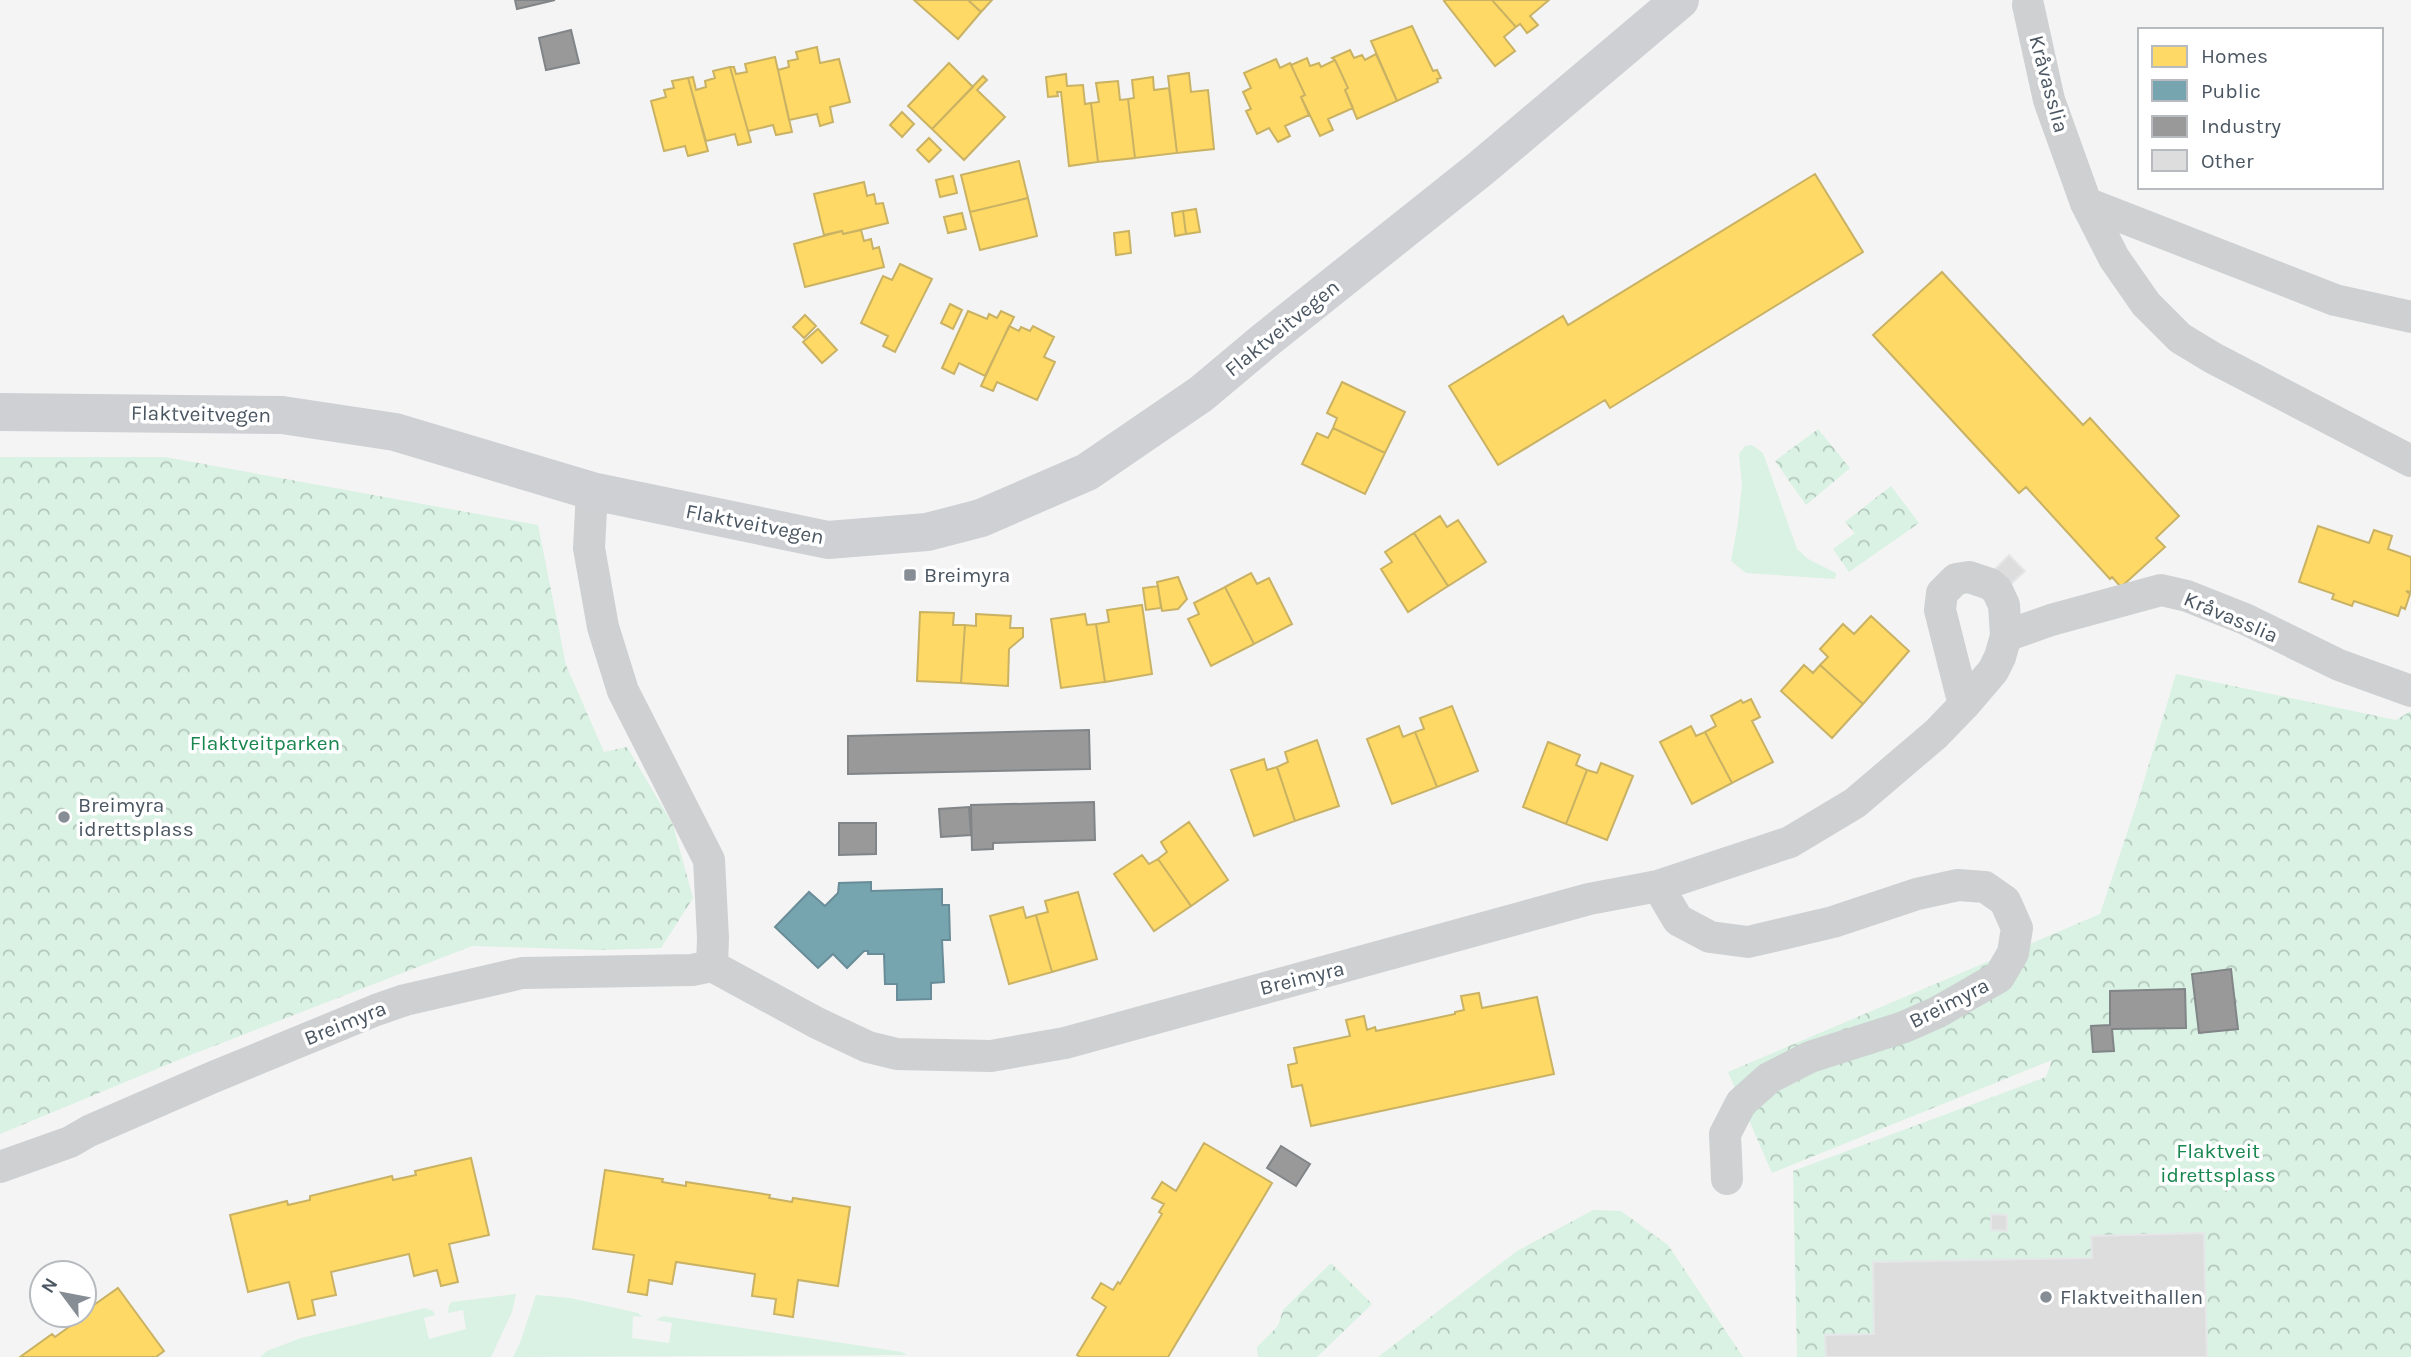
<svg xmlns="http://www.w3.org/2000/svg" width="2411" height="1357" font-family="Karla,sans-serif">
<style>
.grass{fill:#d9f2e3}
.forest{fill:url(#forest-crowns)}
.homes{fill:#ffd966;stroke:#c9b264;stroke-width:2}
.public{fill:#76a5af;stroke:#698d98;stroke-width:2}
.industry{fill:#999;stroke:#818588;stroke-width:2}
.building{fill:#ddddde;stroke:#e5e6e7;stroke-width:2}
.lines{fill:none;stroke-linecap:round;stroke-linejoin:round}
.street{stroke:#ced0d2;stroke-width:32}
.secondary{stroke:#ced0d4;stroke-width:38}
.poi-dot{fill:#868d94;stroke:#fff;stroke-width:2.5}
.labels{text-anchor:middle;stroke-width:7;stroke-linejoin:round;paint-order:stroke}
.street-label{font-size:21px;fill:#4a5661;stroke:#fff}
.poi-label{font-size:21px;fill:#4a5661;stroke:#fff;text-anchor:start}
.park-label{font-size:21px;fill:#17864f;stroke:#fff}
</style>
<defs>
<pattern id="forest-crowns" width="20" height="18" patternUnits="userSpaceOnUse" patternTransform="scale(1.75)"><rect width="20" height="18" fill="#d9f2e3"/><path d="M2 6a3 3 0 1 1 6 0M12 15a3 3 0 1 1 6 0" fill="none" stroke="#b2c7bb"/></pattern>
</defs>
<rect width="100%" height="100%" fill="#f4f4f4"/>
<!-- grass -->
<path class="grass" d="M1752 445 1763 453 1797 549 1808 559 1836 573 1835 579 1746 573 1731 561 1738 523 1742 485 1739 454 1745 446Z
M516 1294 512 1312 491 1357H260L267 1351 301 1338 425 1308 433 1311 435 1315 424 1318 429 1339 466 1329 463 1310 448 1313 449 1305 452 1302Z
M536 1295 570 1298 638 1313 643 1317 633 1316 632 1338 669 1343 672 1323 656 1320 663 1316 902 1352 907 1355 513 1357 520 1343Z"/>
<!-- forest -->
<path class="forest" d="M1818 429 1850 468 1806 505 1775 461Z
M0 457H165L538 525 566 665 604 752 627 747 673 825 693 898 661 948 601 950 472 946 188 1056 0 1134Z
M1891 486 1919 523 1849 572 1833 549 1855 533 1845 522Z
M2176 674 2396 720 2411 711V1357H1797L1793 1171 2046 1077 2052 1060 1772 1173 1728 1072 2100 914 2140 794Z
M1593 1210 1621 1211 1668 1245 1743 1357H1378L1517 1251Z
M1331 1263 1372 1304 1317 1357H1258L1257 1347 1278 1326 1283 1310Z"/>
<!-- homes -->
<path class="homes" d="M914 0H968L981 12 958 39Z
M968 0H992L981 12Z
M1446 0H1492L1516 27 1504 37 1515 51 1495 66 1444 1Z
M1492 0H1549L1530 16 1538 25 1527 33 1520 24 1516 27Z
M1412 26 1433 71 1437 70 1441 78 1437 79 1438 82 1397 101 1371 41Z
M817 47 820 63 839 59 850 102 830 107 833 122 820 126 817 114 789 120 778 70 789 67 788 61 798 59 796 52Z
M1350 50 1354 58 1362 55 1365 60 1376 54 1397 101 1357 119 1345 90 1348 88 1335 60 1332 58Z
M775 57 792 132 776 135 773 125 748 131 730 67H734L736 74 747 72 745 64Z
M1307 58 1310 66 1319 63 1321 67 1335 60 1348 88 1345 90 1353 108 1328 119 1333 130 1320 136 1301 97 1305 95 1291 65Z
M1276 59 1280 68 1290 63 1291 65 1305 95 1301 97 1309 115 1285 126 1290 136 1278 142 1269 128 1257 134 1246 111 1251 109 1243 92 1251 88 1244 73Z
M949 63 973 87 932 129 908 106Z
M730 67 751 142 738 145 735 134 706 141 688 78 693 77 696 90 706 87 705 81 715 78 713 71Z
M1189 73 1191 92 1208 90 1214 149 1177 153 1168 76Z
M1066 74 1067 86 1083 85 1085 104 1091 103 1098 162 1069 166 1061 92H1057L1058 96 1048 97 1046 77Z
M983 76 987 80 977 90 1005 117 964 160 932 129Z
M1153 77 1154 90 1169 88 1177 153 1135 158 1128 99 1134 98 1132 80Z
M688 78 708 151 688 156 685 146 664 151 651 101 666 97 664 90 674 88 672 81Z
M1118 81 1120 100 1128 99 1135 158 1098 162 1091 103 1099 102 1096 83Z
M902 112 914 124 902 137 890 125Z
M929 138 941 150 929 162 917 150Z
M1019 161 1028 198 970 212 961 175Z
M1815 174 1863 252 1610 408 1605 400 1498 465 1449 386 1563 316 1568 325Z
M953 176 957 193 940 197 936 180Z
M864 182 867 196 874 194 876 204 883 203 888 223 843 234 842 231 824 235 814 194Z
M1028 198 1037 236 980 250 970 212Z
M1196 209 1200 232 1186 234 1183 211Z
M1183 211 1186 234 1175 236 1172 213Z
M962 213 966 229 948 233 944 217Z
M861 230 864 241 871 239 873 249 879 247 884 267 805 287 794 244 842 231 843 234Z
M1129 231 1131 253 1116 255 1114 233Z
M900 264 932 279 895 352 883 346 888 336 861 323 883 276 892 280Z
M1942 272 2083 425 2090 418 2179 516 2156 538 2165 547 2121 587 2112 577 2110 579 2026 487 2019 493 1873 335Z
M950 304 962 310 953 329 941 323Z
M968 311 987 319 989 314 997 318 1001 311 1014 317 985 376 959 363 954 374 942 368Z
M805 315 816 326 804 338 793 327Z
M1009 326 1019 331 1021 327 1030 331 1033 326 1054 337 1044 357 1055 362 1037 400 997 382 993 391 981 386Z
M818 329 837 350 822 363 803 342Z
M1342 382 1405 412 1385 453 1333 428 1337 418 1327 413Z
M1333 428 1385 453 1365 494 1302 464 1317 433 1328 438Z
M1440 516 1447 527 1458 520 1486 562 1448 586 1414 533Z
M2318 526 2369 543 2374 530 2392 536 2388 549 2411 557V590L2410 592 2406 591 2410 594 2405 609 2401 607 2398 616 2354 601 2352 606 2332 599 2334 594 2299 582Z
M1414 533 1448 586 1408 612 1381 569 1392 562 1385 552Z
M1251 573 1257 584 1269 578 1292 624 1254 644 1225 587Z
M1178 577 1187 599 1178 609 1162 611 1157 582Z
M1158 586 1161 608 1146 610 1143 588Z
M1225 587 1254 644 1211 666 1188 619 1199 614 1194 603Z
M1142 605 1152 674 1105 682 1096 624 1109 622 1107 610Z
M920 612 954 613 953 625H965L961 683 917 681Z
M976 614 1011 616 1010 628H1023V637L1009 649 1008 686 961 683 965 625 976 626Z
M1085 614 1087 625 1096 624 1105 682 1061 688 1051 619Z
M1871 616 1909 651 1863 704 1820 665 1828 657 1820 649 1843 624 1854 634Z
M1804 665 1813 673 1820 665 1863 704 1832 738 1781 691Z
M1751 699 1760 717 1752 721 1773 762 1732 783 1705 732 1716 726 1711 716 1741 700 1743 703Z
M1452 706 1478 771 1437 787 1415 732 1424 729 1420 718Z
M1399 726 1403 737 1415 732 1437 787 1392 804 1367 739Z
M1691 726 1696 736 1705 732 1732 783 1692 804 1660 742Z
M1317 740 1339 806 1295 821 1277 767 1288 762 1285 752Z
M1548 742 1580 755 1576 765 1587 770 1566 824 1523 807Z
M1264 759 1267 770 1277 767 1295 821 1254 836 1231 770Z
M1601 763 1633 776 1607 840 1566 824 1587 770 1597 773Z
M1189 822 1228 880 1191 906 1158 859 1167 852 1161 842Z
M1142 855 1149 864 1158 859 1191 906 1154 931 1114 874Z
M1078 892 1097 959 1052 972 1036 915 1048 912 1045 901Z
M1023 907 1026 918 1036 915 1052 972 1009 984 990 916Z
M1479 993 1482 1008 1537 997 1554 1074 1311 1126 1302 1085 1292 1087 1288 1065 1297 1063 1294 1048 1350 1036 1346 1020 1364 1016 1367 1030 1375 1027 1376 1031 1455 1014V1012L1464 1010 1461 996Z
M1204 1143 1272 1183 1168 1357H1080L1077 1355 1106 1307 1092 1298 1101 1283 1113 1290 1118 1282 1120 1284 1162 1214 1159 1212 1164 1204 1152 1198 1162 1182 1176 1191Z
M471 1158 489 1235 449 1244 458 1282 441 1286 437 1270 414 1276 409 1254 331 1272 336 1295 312 1300 315 1315 298 1319 289 1282 248 1292 230 1215 287 1201 288 1205 310 1200V1196L392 1176 393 1180 416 1175 415 1171Z
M605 1170 663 1179 662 1182 686 1186V1182L770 1195 769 1198 792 1202 793 1198 850 1207 838 1286 798 1280 793 1317 774 1314 776 1299 752 1296 755 1274 676 1262 672 1284 649 1280 647 1295 628 1292 634 1255 593 1249Z
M118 1288 164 1351 156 1357H20L52 1334 55 1337 73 1324 71 1321 80 1315H84V1312Z"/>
<!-- public -->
<path class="public" d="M871 882V891L942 889V905H949L950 940H942L944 982 931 983V999L897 1000V984H885L884 954H868V951H864L847 968 833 954 818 968 775 927 809 892 825 906 838 893 839 883Z"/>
<!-- industry -->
<path class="industry" d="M515 0H555L517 9Z
M571 30 579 63 546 70 539 38Z
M1089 730 1090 769 848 774V736Z
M1094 802 1095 840 993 843V849L972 850 971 805Z
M969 807 971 835 941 837 939 809Z
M839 823H876V854L839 855Z
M2231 969 2238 1029 2199 1033 2192 974Z
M2185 989 2186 1028 2112 1029 2114 1051 2093 1052 2091 1026 2110 1025V991Z
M1281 1146 1310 1164 1296 1186 1267 1168Z"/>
<!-- building -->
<path class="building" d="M2009 555 2025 571 2010 585 1995 569Z
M1991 1214 2007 1215V1231L1991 1230Z
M2204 1233 2207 1357H1826L1825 1335 1874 1334 1873 1262 2092 1258 2091 1236Z"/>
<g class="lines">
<!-- street -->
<path class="street" d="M2028 5 2049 100 2086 203 2114 258 2146 304 2180 338 2213 358 2411 461
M2086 203 2335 300 2411 317
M2006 636 2051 620 2161 590 2187 596 2245 619 2339 665 2411 691
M1658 886 1678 920 1710 937 1748 942 1833 922 1917 894 1958 885 1985 887 2005 901 2017 928 2013 953 1999 977 1938 1012 1904 1027 1810 1057 1769 1078 1741 1103 1725 1134 1727 1179
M712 966 817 1023 868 1047 897 1054 991 1056 1065 1043 1589 899 1658 886 1790 842 1855 803 1936 734 1964 705 1993 671 2000 657 2006 636 2004 605 1997 590 1990 584 1969 577 1956 579 1942 593 1940 610 1964 705
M0 1167 70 1142 89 1131 211 1078 376 1010 405 1000 522 973 692 970 712 966 713 938 709 860 623 691 603 627 589 548 592 491"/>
<!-- secondary -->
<path class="secondary" d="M0 412 282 415 395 432 592 491 828 540 927 532 981 518 1087 472 1201 394 1263 342 1480 169 1680 0"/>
</g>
<!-- markers -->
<g class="poi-dot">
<rect x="903" y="568" width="14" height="14" rx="3.5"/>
<circle cx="64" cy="817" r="7"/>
<circle cx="2046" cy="1297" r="7"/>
</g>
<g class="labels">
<!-- street labels -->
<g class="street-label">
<text transform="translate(2049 84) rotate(75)" y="7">Kråvasslia</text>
<text transform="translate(1282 328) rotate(-39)" y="7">Flaktveitvegen</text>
<text transform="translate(201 414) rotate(1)" y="7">Flaktveitvegen</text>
<text transform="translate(755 524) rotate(11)" y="7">Flaktveitvegen</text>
<text transform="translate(2231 617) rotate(23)" y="7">Kråvasslia</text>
<text transform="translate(1302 978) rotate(-14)" y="7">Breimyra</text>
<text transform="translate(1949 1003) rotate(-27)" y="7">Breimyra</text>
<text transform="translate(345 1023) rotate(-22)" y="7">Breimyra</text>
</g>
<!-- poi labels -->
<g class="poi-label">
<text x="924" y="582">Breimyra</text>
<text x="78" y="812">Breimyra<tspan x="78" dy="24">idrettsplass</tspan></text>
<text x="2060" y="1304">Flaktveithallen</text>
</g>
<!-- park labels -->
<g class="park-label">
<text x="265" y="750">Flaktveitparken</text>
<text x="2218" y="1158">Flaktveit<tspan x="2218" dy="24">idrettsplass</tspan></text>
</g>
</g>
<!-- legend -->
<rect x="2138" y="28" width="245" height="161" fill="#ffffff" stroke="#b7bbc0" stroke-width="2"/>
<rect x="2152" y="46" width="35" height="21" fill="#ffd966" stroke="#b7bbc0" stroke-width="2"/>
<text x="2201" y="63" font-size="21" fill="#4a5661">Homes</text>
<rect x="2152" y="80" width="35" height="21" fill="#76a5af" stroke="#b7bbc0" stroke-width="2"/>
<text x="2201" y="98" font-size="21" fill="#4a5661">Public</text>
<rect x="2152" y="116" width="35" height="21" fill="#999999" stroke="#b7bbc0" stroke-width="2"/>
<text x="2201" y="133" font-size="21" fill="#4a5661">Industry</text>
<rect x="2152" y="150" width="35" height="21" fill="#ddddde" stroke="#b7bbc0" stroke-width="2"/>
<text x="2201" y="168" font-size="21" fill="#4a5661">Other</text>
<!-- north arrow -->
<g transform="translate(63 1294) rotate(302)"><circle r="33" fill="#ffffff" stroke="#b7bbc0" stroke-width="2"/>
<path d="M0-5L12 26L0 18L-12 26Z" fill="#868d94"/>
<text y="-10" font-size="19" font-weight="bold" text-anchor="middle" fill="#4a5661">N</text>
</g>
</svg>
